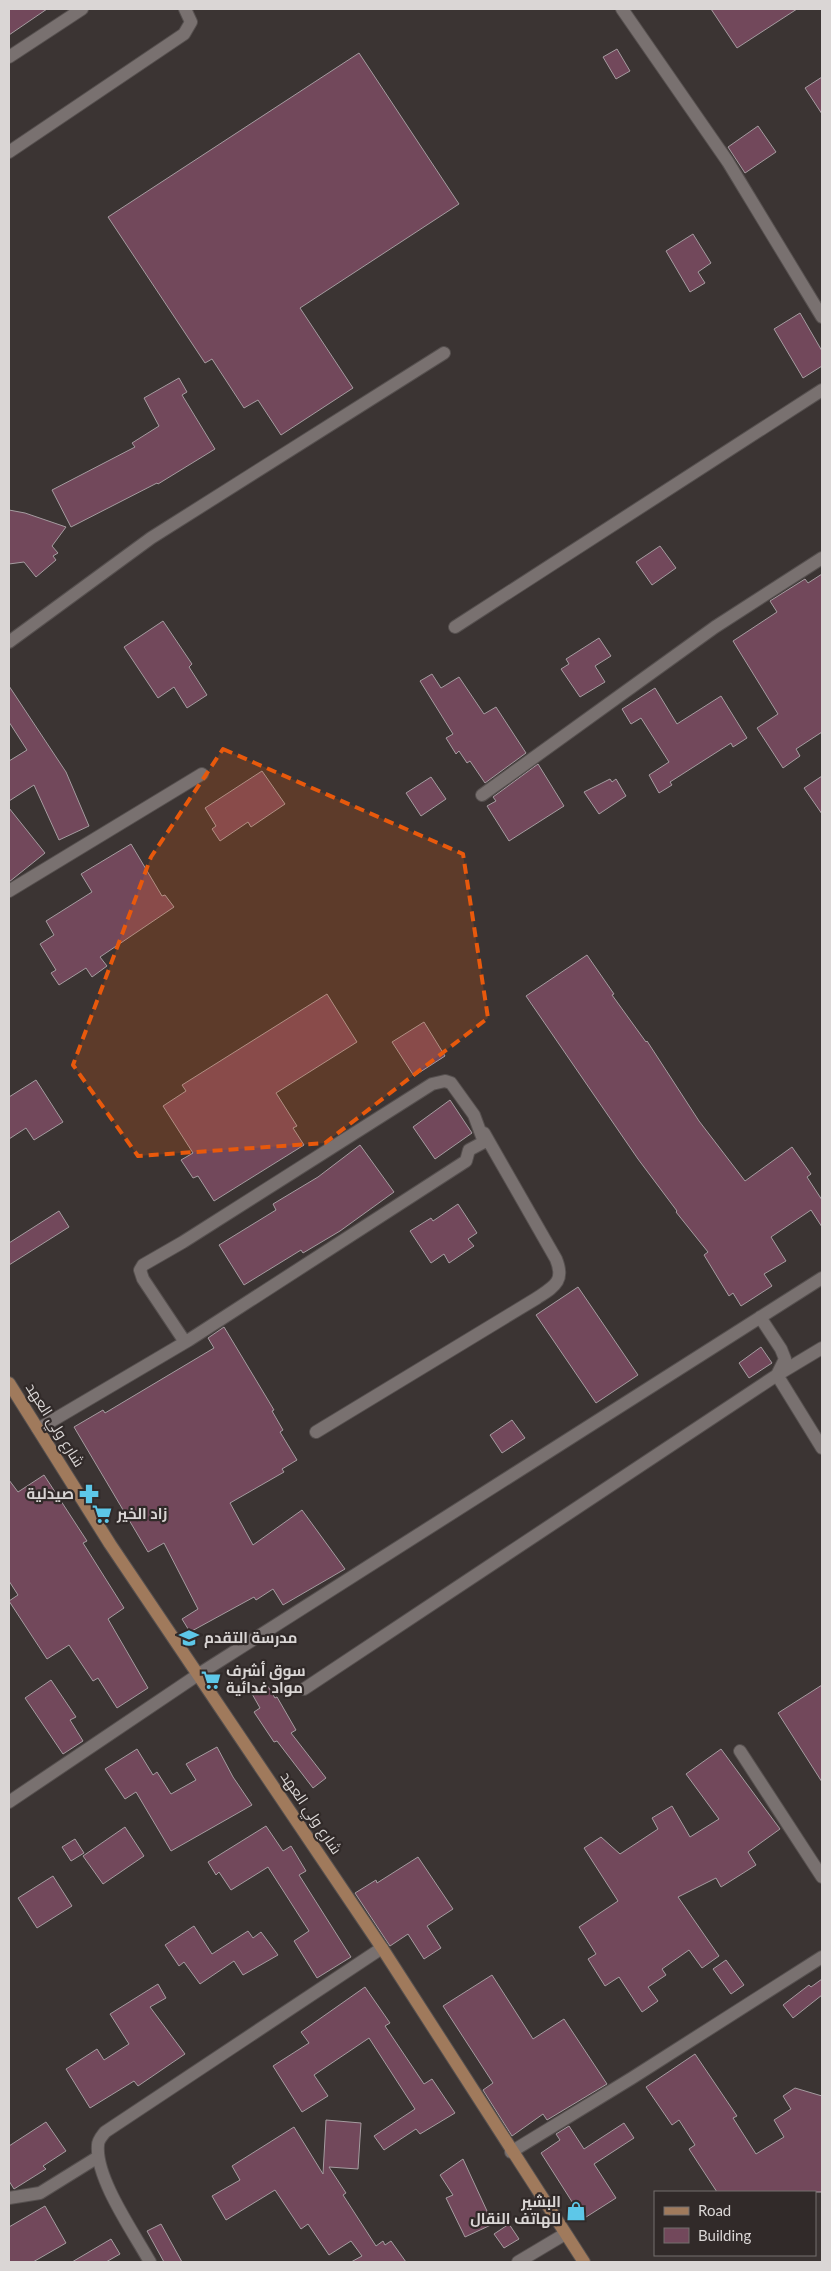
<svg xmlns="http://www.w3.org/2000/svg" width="831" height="2271" font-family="Lato,Cairo,sans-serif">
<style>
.building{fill:#72485b;stroke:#a59ca0}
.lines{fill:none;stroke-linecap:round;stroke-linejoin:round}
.minor-casing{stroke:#56504f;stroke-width:14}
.tertiary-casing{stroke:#56504f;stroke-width:14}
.secondary-casing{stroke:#56504f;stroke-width:14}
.minor{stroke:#797170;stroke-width:12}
.tertiary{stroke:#797170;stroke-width:12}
.secondary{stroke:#a07a5c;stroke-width:12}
.marked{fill:#e8590c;fill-opacity:0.2;stroke:#e8590c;stroke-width:4;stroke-dasharray:10 6;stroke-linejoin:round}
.labels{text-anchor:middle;stroke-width:4.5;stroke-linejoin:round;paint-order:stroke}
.street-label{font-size:15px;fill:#dad6d5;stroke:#312a29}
.poi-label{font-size:15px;font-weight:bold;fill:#dad6d5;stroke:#312a29;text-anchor:start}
</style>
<rect width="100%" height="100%" fill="#3b3433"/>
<!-- building -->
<path class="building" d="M9 9H47L9 35Z
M711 9H797L737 48Z
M617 49 630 71 616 79 603 57Z
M359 53 459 204 300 308 353 388 281 435 258 400 244 408 212 359 205 363 108 217Z
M822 77V114L805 88Z
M758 126 776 152 745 173 728 147Z
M693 234 711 263 698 272 705 283 690 292 666 251Z
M800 313 822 351V366L803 378 774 329Z
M179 378 187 392 182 395 215 449 158 484 157 483 71 527 52 490 135 447 132 443 159 426 144 398Z
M9 510 25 513 66 527 52 546 58 553 53 556 56 560 36 577 24 562 9 564Z
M660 546 676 568 652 585 636 562Z
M822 574V732L796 749 800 756 783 768 757 728 778 714 733 641 777 612 770 601 805 579 808 583Z
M163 621 192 664 189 667 207 695 187 708 174 687 158 698 124 647Z
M599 638 611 656 595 666 605 682 580 697 561 669 569 664 566 659Z
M432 674 441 688 459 677 484 714 496 707 526 753 485 783 470 761 467 763 459 751 456 754 446 738 453 734 420 681Z
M9 686 66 772 89 826 59 840 34 785 9 801V761L27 750 9 722Z
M655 688 677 724 721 696 747 738 733 747 731 743 670 782 672 785 659 793 649 775 669 762 641 718 631 724 622 709Z
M538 764 564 806 509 841 487 806 496 801 493 797Z
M262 771 285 804 251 827 248 822 220 841 212 829 216 826 205 808Z
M822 776V814L804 788Z
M431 777 446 799 421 816 406 793Z
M610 779 612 782 616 779 626 796 599 814 584 792Z
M9 808 45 853 9 882Z
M131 844 162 896 165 895 174 907 100 957 107 966 92 977 86 968 59 985 51 973 56 970 40 944 54 935 46 921 92 892 81 874Z
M587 955 614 994 612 995 646 1042 647 1041 699 1121 745 1181 792 1147 811 1174 807 1177 822 1200V1227L811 1210 771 1237 786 1261 764 1274 772 1286 741 1306 733 1293 729 1296 704 1255 708 1252 676 1212 677 1211 638 1159 526 996Z
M327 994 357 1042 276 1093 297 1126 293 1128 304 1145 214 1201 198 1176 193 1178 181 1160 193 1153 163 1106 186 1091 182 1085Z
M424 1022 445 1056 414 1076 392 1042Z
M36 1080 63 1122 34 1140 26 1128 9 1139V1097Z
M450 1100 472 1133 435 1159 413 1127Z
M360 1145 394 1192 340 1231 303 1253 301 1250 244 1285 219 1245 276 1210 273 1204 318 1177Z
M458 1204 477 1233 468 1239 474 1246 449 1263 444 1254 431 1263 410 1231 431 1218 433 1221Z
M59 1211 69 1227 9 1265V1243Z
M578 1287 638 1375 596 1403 536 1315Z
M224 1327 274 1410 272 1411 283 1430 280 1432 297 1460 282 1469 284 1472 230 1503 253 1545 302 1510 345 1569 283 1605 273 1589 256 1600 254 1597 190 1632 182 1619 198 1609 164 1543 148 1552 74 1427 103 1410 105 1413 214 1348 208 1338Z
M761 1347 772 1363 749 1378 739 1363Z
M512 1420 525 1438 502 1453 490 1435Z
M44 1475 87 1541 83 1543 124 1608 108 1619 148 1688 117 1708 98 1678 93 1681 69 1645 47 1659 9 1601 18 1595 9 1581V1480L18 1492Z
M51 1680 76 1717 70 1720 83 1741 63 1754 25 1698Z
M266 1683 275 1698 277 1697 296 1730 291 1733 326 1778 313 1788 277 1741 274 1742 254 1712 260 1708 251 1692Z
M822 1685V1782L778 1713Z
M217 1747 233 1777 252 1805 171 1851 136 1792 125 1799 105 1769 137 1749 153 1775 157 1772 171 1794 196 1780 186 1764Z
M721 1749 780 1829 748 1852 756 1865 721 1887 716 1878 678 1897 719 1956 702 1968 689 1950 662 1969 666 1975 648 1987 658 2001 642 2012 619 1977 605 1986 588 1959 596 1954 579 1927 618 1901 584 1848 601 1837 620 1854 658 1829 652 1818 672 1806 690 1837 719 1819 686 1774Z
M266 1826 283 1851 291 1846 306 1871 299 1875 351 1957 317 1978 294 1941 309 1931 268 1867 231 1890 219 1872 216 1875 208 1862Z
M125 1827 144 1856 103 1884 83 1856Z
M75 1839 84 1853 71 1861 62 1847Z
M418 1857 453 1909 427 1926 441 1948 424 1959 408 1934 390 1946 355 1893 376 1880 377 1883Z
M53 1876 72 1906 37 1928 18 1898Z
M194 1926 212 1954 248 1931 253 1938 261 1932 278 1955 243 1975 234 1961 200 1984 184 1962 179 1966 165 1945Z
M726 1960 744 1985 731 1994 713 1969Z
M492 1975 533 2039 564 2019 607 2084 547 2120 543 2114 512 2136 483 2090 493 2083 443 2006Z
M822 1979V1995L793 2018 783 2005 809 1985 811 1987Z
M158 1984 166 1998 150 2007 185 2054 138 2086 134 2081 90 2108 66 2069 97 2049 104 2060 129 2044 110 2014Z
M365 1987 390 2023 385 2026 424 2084 432 2079 455 2113 420 2134 416 2129 384 2150 374 2136 415 2109 369 2038 314 2075 328 2096 302 2112 273 2066 309 2043 301 2032Z
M695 2054 737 2116 733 2118 756 2154 784 2137 774 2120 791 2109 783 2096 795 2088 822 2096V2192H717L689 2149 695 2145 679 2120 672 2125 646 2087Z
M326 2120 361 2123 358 2169 329 2167 346 2193 343 2195 376 2246 383 2241 385 2245 391 2241 406 2262H351L362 2256 351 2241 329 2255 308 2224 301 2229 275 2190 226 2220 212 2196 240 2180 232 2166 294 2127 323 2174Z
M46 2122 66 2151 43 2166 46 2169 14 2189 9 2181V2146Z
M624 2123 634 2138 594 2164 616 2198 583 2219 541 2153 560 2140 556 2134 569 2126 584 2149Z
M463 2159 493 2224 465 2237 446 2198 453 2195 440 2175Z
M45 2206 66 2243 33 2262H9V2227Z
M161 2224 182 2262H164L147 2231Z
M509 2224 519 2239 504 2248 494 2234Z
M111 2239 120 2254 106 2262H72Z"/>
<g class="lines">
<defs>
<path id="minor" d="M622 9 728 162 822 317
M9 57 82 9
M9 152 184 34 191 22 185 9
M455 627 822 390
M9 642 151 538 444 353
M482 795 715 627 822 558
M9 891 202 774
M760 1317 781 1349 785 1359 777 1375 822 1448
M38 1429 189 1340 466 1161 469 1150 484 1142 474 1115 451 1083 445 1081 432 1084 183 1242 143 1265 140 1270 143 1279 185 1342
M316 1432 537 1298C555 1286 565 1281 556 1259L484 1133
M199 1674 822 1278
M304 1689 777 1375 822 1348
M740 1751 822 1877
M511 2152 632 2078 822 1957
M9 2198 40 2193 98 2157
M150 2262C134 2233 95 2178 98 2145 98 2140 102 2136 105 2132L382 1948
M518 2262 565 2234"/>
<path id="tertiary" d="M9 1802 199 1674"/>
<path id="secondary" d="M9 1383 110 1544 382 1948 584 2262"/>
</defs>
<!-- minor casing -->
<use href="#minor" class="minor-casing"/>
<!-- tertiary casing -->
<use href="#tertiary" class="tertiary-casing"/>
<!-- secondary casing -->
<use href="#secondary" class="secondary-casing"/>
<!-- minor -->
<use href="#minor" class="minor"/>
<!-- tertiary -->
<use href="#tertiary" class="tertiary"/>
<!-- secondary -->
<use href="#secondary" class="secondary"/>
</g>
<!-- marked area -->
<path class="marked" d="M223 749 463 854 488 1018 325 1143 138 1156 73 1065 151 857Z"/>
<!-- icons -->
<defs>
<symbol id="pharmacy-bare" viewBox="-9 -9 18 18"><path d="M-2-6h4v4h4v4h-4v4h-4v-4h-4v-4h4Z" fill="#5dc7e8" stroke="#312a29" stroke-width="2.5" paint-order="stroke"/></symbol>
<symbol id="supermarket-bare" viewBox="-9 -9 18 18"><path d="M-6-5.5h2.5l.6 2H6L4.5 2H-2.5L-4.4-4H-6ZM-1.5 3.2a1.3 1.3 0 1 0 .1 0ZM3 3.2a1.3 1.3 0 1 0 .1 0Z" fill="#5dc7e8" stroke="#312a29" stroke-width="2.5" paint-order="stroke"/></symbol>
<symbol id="school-bare" viewBox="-9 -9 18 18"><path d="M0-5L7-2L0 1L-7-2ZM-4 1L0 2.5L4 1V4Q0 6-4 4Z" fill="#5dc7e8" stroke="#312a29" stroke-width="2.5" paint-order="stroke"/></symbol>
<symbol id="shop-bare" viewBox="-9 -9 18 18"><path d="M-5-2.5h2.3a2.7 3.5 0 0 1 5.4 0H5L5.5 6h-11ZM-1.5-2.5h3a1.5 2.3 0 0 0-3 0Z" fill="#5dc7e8" stroke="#312a29" stroke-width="2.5" paint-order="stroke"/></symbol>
</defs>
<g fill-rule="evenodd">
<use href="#pharmacy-bare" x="75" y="1480" width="28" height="28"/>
<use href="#supermarket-bare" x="88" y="1500" width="28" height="28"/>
<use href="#school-bare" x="175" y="1624" width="28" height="28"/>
<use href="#supermarket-bare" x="197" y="1666" width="28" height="28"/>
<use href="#shop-bare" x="562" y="2197" width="28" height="28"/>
</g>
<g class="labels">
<!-- street labels -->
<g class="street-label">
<text transform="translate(55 1425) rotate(58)" y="5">شارع ولي العهد</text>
<text transform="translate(311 1813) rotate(56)" y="5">شارع ولي العهد</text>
</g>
<!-- poi labels -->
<g class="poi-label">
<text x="74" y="1499" text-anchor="end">صيدلية</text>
<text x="117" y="1519">زاد الخير</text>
<text x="204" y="1643">مدرسة التقدم</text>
<text x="226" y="1676">سوق أشرف<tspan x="226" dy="17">مواد غدائية</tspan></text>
<text x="561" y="2207" text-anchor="end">البشير<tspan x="561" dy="17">للهاتف النقال</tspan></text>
</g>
</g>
<!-- border -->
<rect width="831" height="2271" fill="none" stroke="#dad6d5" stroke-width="20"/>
<!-- legend -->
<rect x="654" y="2191" width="162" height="65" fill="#312a29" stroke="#756f6e"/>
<rect x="664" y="2207" width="25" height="8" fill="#a07a5c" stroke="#756f6e"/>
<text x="698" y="2216" font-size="15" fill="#dad6d5">Road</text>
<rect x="664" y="2228" width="25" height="15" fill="#72485b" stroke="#756f6e"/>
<text x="698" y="2241" font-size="15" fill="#dad6d5">Building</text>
</svg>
